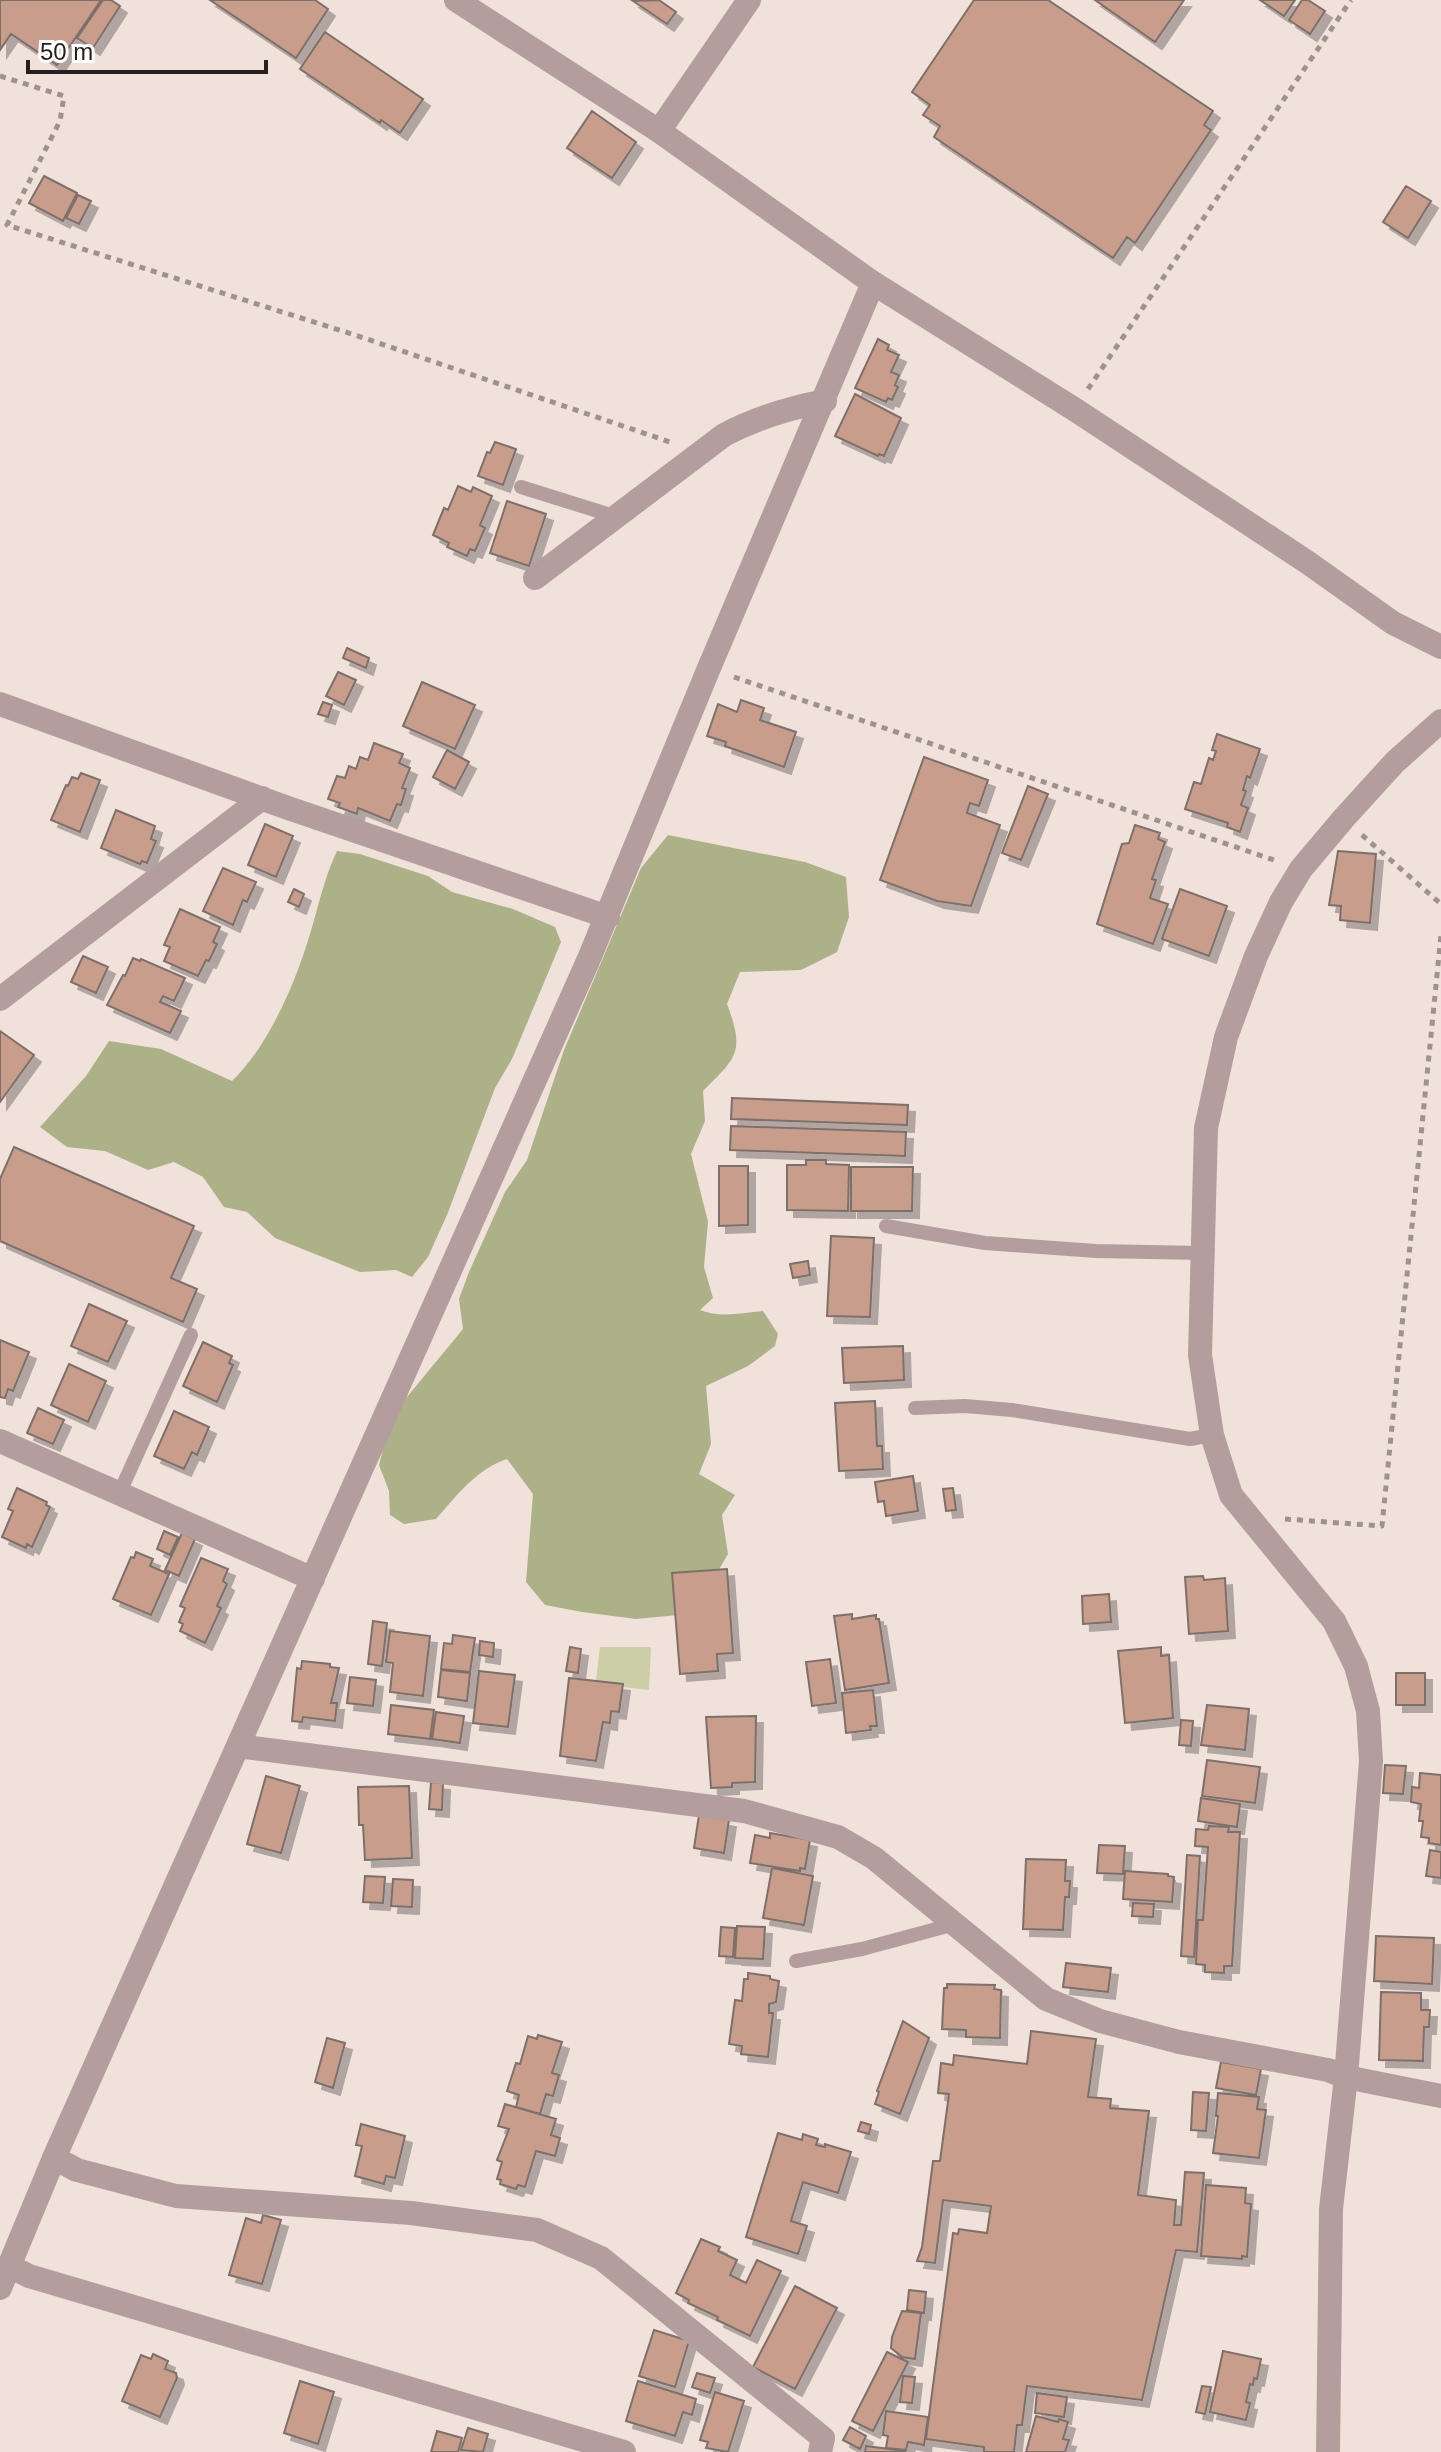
<svg xmlns="http://www.w3.org/2000/svg" width="1441" height="2452" font-family="Arial,sans-serif">
<style>
.green{fill:#cbcea7}
.forest{fill:#adb187}
.building{fill:#c89d8b;stroke:#7d706a;stroke-width:2;filter:url(#shadow)}
.lines{fill:none;stroke-linecap:round;stroke-linejoin:round}
.path{stroke:#9e928e;stroke-width:5;stroke-dasharray:6 6;stroke-linecap:butt}
.service{stroke:#b39e9d;stroke-width:14}
.minor{stroke:#b39e9d;stroke-width:24}
.tertiary{stroke:#b39e9d;stroke-width:24}
</style>
<defs>
<filter id="shadow"><feDropShadow dx="7" dy="7" stdDeviation="0" flood-color="#0004"/></filter>
</defs>
<rect width="100%" height="100%" fill="#f1e1db"/>
<!-- green -->
<path class="green" d="M600 1647H651L649 1690 623 1687V1683L596 1680Z"/>
<!-- forest -->
<path class="forest" d="M668 835 805 862 846 877 849 917 837 952 801 970 740 972 727 1004C745 1052 737 1057 703 1091L705 1121 691 1154 708 1222 704 1267 713 1298 700 1310C720 1318 741 1313 763 1311L778 1334 775 1346 748 1366 706 1386 711 1444 699 1474 735 1495 722 1515 728 1554 710 1585 678 1615 636 1619 582 1612 545 1605 526 1582 533 1494 507 1459C478 1468 456 1496 436 1519L404 1524 390 1515 389 1491 379 1465 385 1441 402 1403 463 1329 459 1299 469 1272 505 1192 527 1160 564 1050 641 868Z
M337 851 360 854 428 876 452 892 513 909 555 927 561 942 512 1059 495 1088 447 1215 428 1257 412 1277 396 1270 360 1272 275 1238 247 1212 224 1207 203 1177 174 1162 148 1170 105 1151 67 1147 40 1127 86 1076 109 1041 161 1049 232 1081C269 1045 295 984 310 934 319 905 324 878 337 851Z"/>
<!-- building -->
<path class="building" d="M0 0H101L57 65 11 34 0 50Z
M103 0H111L120 6 93 48 77 38Z
M210 0H315L328 9 296 58Z
M659 0 676 12 667 24 633 1Z
M974 0H1048L1213 111 1204 125 1211 130 1135 243 1127 237 1113 258 934 137 940 126 923 115 930 105 912 92Z
M1095 0H1184L1155 42Z
M1260 0H1295L1284 16Z
M1302 0H1308L1325 11 1310 34 1289 20Z
M325 32 423 99 400 133 381 120 380 123 300 69Z
M592 111 636 142 612 178 567 148Z
M44 176 77 193 63 221 29 203Z
M1406 186 1431 201 1408 238 1383 222Z
M78 195 91 201 79 224 66 218Z
M878 339 889 345 887 350 899 355 891 372 899 375 895 385 898 387 892 400 888 398 886 402 855 388Z
M855 394 901 418 884 456 879 454 878 456 835 436Z
M495 442 516 449 503 485 478 476 487 452 490 453Z
M458 486 471 492 473 487 492 496 480 525 485 528 475 551 470 549 467 556 447 547 449 543 433 535 444 508 448 510Z
M507 501 546 514 529 566 490 553Z
M347 648 369 658 366 668 343 658Z
M338 672 356 680 344 705 326 696Z
M422 682 475 705 455 749 403 726Z
M741 700 764 708 760 720 796 732 784 767 725 746 726 742 707 736 718 704 737 712Z
M323 702 332 705 328 717 318 714Z
M1217 734 1260 749 1250 778 1247 776 1243 790 1246 791 1241 805 1248 808 1240 832 1227 827 1228 823 1185 809 1194 782 1201 784 1209 758 1213 760 1216 751 1212 750Z
M374 743 403 754 399 763 410 768 402 788 406 789 401 805 397 804 390 821 358 808 357 814 338 807 340 803 328 799 337 776 345 778 349 766 356 769 360 757 368 760Z
M447 750 469 762 455 789 433 777Z
M924 757 988 780 979 806 970 803 967 813 1000 825 971 906 937 901 880 880Z
M81 773 100 780 80 832 51 820 66 785 68 786 72 777 78 779Z
M1028 786 1048 794 1021 860 1002 853Z
M116 810 155 826 151 839 156 841 147 863 142 861 140 864 101 848Z
M265 824 293 836 276 877 248 865Z
M1135 825 1160 833 1158 839 1165 842 1152 879 1156 880 1150 898 1168 904 1153 944 1097 924 1122 844 1129 843Z
M1338 851 1376 854 1370 923 1340 920 1341 906 1329 905Z
M223 868 256 882 247 902 243 900 233 925 203 911Z
M294 889 304 894 299 907 288 902Z
M1180 889 1227 906 1209 956 1162 939Z
M180 909 220 927 213 942 217 944 209 961 206 960 198 976 164 961 170 947 164 945Z
M83 956 108 967 96 993 71 982Z
M133 958 140 961 141 959 185 978 174 1001 163 996 160 1002 181 1011 170 1033 107 1005 123 975 125 976Z
M0 1031 34 1055 0 1102Z
M732 1098 908 1105 907 1125 731 1119Z
M731 1126 906 1132 905 1156 730 1150Z
M14 1147 194 1226 171 1278 197 1289 183 1322 0 1241V1179Z
M806 1160H826V1164L849 1165 848 1211 787 1210V1165H806Z
M719 1166H748V1225L719 1226Z
M851 1167H913L912 1211H851Z
M831 1236 874 1238 870 1317 827 1316Z
M808 1261 810 1275 793 1278 790 1264Z
M89 1304 127 1321 108 1362 71 1346Z
M0 1340 29 1352 13 1391 8 1389 5 1398 0 1397Z
M203 1342 232 1356 229 1363 233 1365 217 1402 183 1386Z
M903 1346 904 1380 844 1383 842 1348Z
M69 1364 106 1381 88 1422 51 1405Z
M875 1401 877 1446H882L883 1469 839 1471 835 1403Z
M38 1408 64 1420 53 1444 27 1433Z
M174 1411 209 1427 197 1455 192 1452 184 1469 154 1456Z
M913 1476 918 1511 886 1516 884 1501 878 1502 875 1482Z
M17 1488 47 1502 46 1505 50 1507 32 1547 27 1544 26 1548 2 1537 13 1511 8 1509Z
M953 1488 956 1510 946 1511 943 1489Z
M164 1531 178 1537 170 1555 157 1549Z
M182 1533 195 1539 179 1576 165 1570Z
M136 1552 153 1559 150 1566 169 1574 151 1615 113 1599 131 1557 134 1558Z
M201 1558 228 1569 223 1581 227 1584 217 1606 221 1608 205 1643 180 1631 183 1624 179 1622 185 1608 180 1606Z
M727 1569 733 1653 717 1654 718 1671 680 1674 672 1573Z
M1203 1576 1204 1580 1225 1578 1228 1631 1189 1634 1185 1577Z
M1109 1594 1111 1622 1083 1624 1082 1596Z
M852 1614V1619L876 1615V1619H879L889 1683 845 1690 834 1616Z
M373 1621 387 1623 382 1666 368 1664Z
M390 1631 430 1636 423 1696 390 1692 393 1663 386 1662Z
M453 1635 475 1638 470 1672 441 1669 444 1643 452 1644Z
M480 1641 494 1643 493 1657 479 1655Z
M570 1647 581 1649 578 1673 566 1671Z
M1161 1647V1656L1169 1655 1173 1718 1125 1723 1118 1651Z
M830 1659 836 1703 812 1706 806 1662Z
M302 1661 330 1664V1667L339 1668 331 1703H337L335 1721 303 1717 302 1722 292 1721 297 1668 301 1669Z
M441 1670 470 1673 467 1701 438 1697Z
M479 1671 515 1675 508 1727 473 1723Z
M1396 1673H1425V1705H1396Z
M350 1677 376 1680 373 1706 347 1703Z
M569 1678 623 1684 619 1712 611 1711 610 1723 603 1722 596 1761 560 1756Z
M873 1690 877 1726H870L871 1730 846 1733 842 1693Z
M391 1705 434 1710 430 1739 388 1734Z
M1207 1705 1249 1709 1245 1750 1201 1745Z
M436 1712 464 1716 460 1743 432 1739Z
M756 1716 755 1782 732 1783V1787L711 1788 706 1717Z
M1181 1720 1193 1721 1191 1746 1179 1745Z
M1207 1760 1260 1767 1255 1803 1202 1796Z
M1385 1765 1406 1766 1403 1794 1383 1793Z
M1420 1773 1441 1775V1845L1429 1843V1838L1421 1837 1423 1821H1419L1421 1804 1411 1802 1412 1787 1419 1788Z
M266 1776 300 1786 281 1853 247 1844Z
M431 1782 443 1783 442 1810 429 1809Z
M409 1786 412 1858 365 1860 363 1825H359L358 1787Z
M1201 1798 1240 1804 1237 1827 1198 1821Z
M699 1815 729 1820 724 1853 694 1848Z
M1209 1826 1229 1827 1228 1832H1240L1232 1966H1224V1973L1205 1972V1965L1196 1964 1198 1920H1203L1208 1847 1195 1846 1196 1829 1208 1830Z
M770 1833 810 1840 805 1869 800 1868V1871L750 1863 755 1835 770 1838Z
M1099 1845 1125 1846 1123 1874 1097 1873Z
M1430 1850 1441 1852V1878L1426 1876Z
M1187 1855 1200 1856 1194 1957 1181 1956Z
M1026 1859 1066 1860 1065 1881H1070L1069 1897H1065L1063 1930 1023 1929Z
M772 1868 813 1876 804 1925 763 1918Z
M1125 1871 1168 1874V1876L1174 1877 1172 1902 1123 1899Z
M365 1876 385 1877 383 1903 363 1902Z
M393 1879 413 1880 412 1907 391 1906Z
M1133 1903 1154 1904 1153 1917 1132 1916Z
M737 1926 765 1927 763 1959 735 1958Z
M721 1927 735 1928 733 1957 719 1956Z
M1376 1936 1434 1938 1432 1984 1374 1981Z
M1066 1963 1111 1968 1108 1992 1063 1987Z
M748 1973 770 1976V1979L779 1981 776 2002 769 2004V2013H773L768 2057 741 2054 742 2046 729 2044 735 2000 742 2001 744 1979H748Z
M947 1984 995 1985 994 1989 1001 1990 1000 2038 966 2037V2030L942 2029 944 1988H947Z
M1381 1992 1421 1993V2010H1430L1429 2027H1424L1423 2061 1379 2060Z
M903 2021 929 2038 900 2114 875 2104 879 2092 877 2091Z
M1031 2031 1096 2039 1088 2097 1111 2099 1110 2108 1149 2111 1138 2195 1176 2200 1174 2225H1181L1185 2172 1204 2173 1197 2252 1176 2250 1142 2400 1027 2386 1022 2425H1017L1014 2452H984V2447L926 2439 953 2233 958 2234 959 2229 987 2233 991 2206 943 2200 935 2263 917 2261 922 2247 933 2161H940L949 2094 938 2093 941 2063 953 2065 954 2055 1027 2064Z
M538 2035 562 2042 552 2073 559 2075 553 2096 546 2094 540 2114 516 2107 519 2095 507 2091 516 2063 520 2064 528 2036 537 2039Z
M327 2038 345 2043 333 2088 315 2082Z
M1221 2062 1261 2069 1256 2095 1216 2088Z
M1193 2092 1209 2093 1206 2131 1191 2130Z
M1218 2093 1259 2097 1257 2109 1266 2110 1259 2158 1213 2153 1218 2116H1216Z
M505 2104 556 2119 551 2135 560 2138 555 2156 536 2151 525 2187 518 2185 516 2189 500 2184 501 2180 497 2179 502 2162 497 2160 509 2129 498 2126Z
M861 2122 871 2125 869 2134 858 2131Z
M361 2124 405 2136 395 2178 386 2176 384 2184 355 2176 362 2146 356 2145Z
M778 2133 802 2140 803 2134 818 2139 816 2145 825 2147V2144L851 2152 838 2193 803 2182 791 2221 807 2226 798 2254 746 2237Z
M1206 2185 1246 2188 1245 2203 1251 2204 1247 2257 1242 2256V2259L1201 2256Z
M263 2215 281 2220 262 2284 229 2275 246 2218 261 2223Z
M701 2239 720 2247 718 2251 737 2260 730 2275 746 2283 757 2260 781 2271 750 2336 717 2320 718 2317 688 2303 689 2300 676 2293Z
M795 2286 837 2308 795 2389 753 2367Z
M909 2290 926 2292 924 2313 907 2310Z
M902 2311 921 2313 915 2359 902 2357 891 2348 892 2337Z
M654 2330 689 2341 675 2387 639 2376Z
M1223 2351 1261 2359 1257 2379 1254 2378 1253 2385 1250 2384 1246 2402 1250 2403 1246 2420 1210 2412Z
M887 2352 908 2362 873 2431 852 2421Z
M153 2354 168 2361 165 2369 176 2373 177 2378 160 2417 122 2401 141 2355 151 2359Z
M697 2373 715 2378 710 2393 692 2387Z
M903 2376 915 2377 912 2403 900 2402Z
M300 2381 334 2392 318 2444 284 2433Z
M638 2381 696 2399 692 2415 683 2412 675 2436 626 2421Z
M1202 2386 1211 2387 1205 2414 1196 2412Z
M715 2392 744 2401 728 2452 706 2448 708 2442 700 2440Z
M1037 2393 1067 2397 1064 2417 1035 2413Z
M886 2411 928 2417 924 2445 908 2442 906 2450 886 2448 888 2436 883 2435Z
M1036 2416 1058 2422 1059 2419 1068 2422 1063 2439 1069 2440 1065 2452H1026Z
M850 2427 866 2436 860 2449 843 2440Z
M468 2428 488 2434 483 2452 461 2450Z
M437 2431 462 2438 458 2452H431Z
M866 2446 905 2451V2452H865Z"/>
<g class="lines">
<!-- path -->
<path class="path" d="M0 76 64 96 60 121 7 225 355 335 670 442
M1088 389 1351 0
M734 677 1274 860
M1362 835 1441 904
M1285 1519 1382 1526 1441 935"/>
<!-- service -->
<path class="service" d="M521 487 617 517
M886 1226 985 1243 1096 1251 1202 1253
M915 1408 965 1406 1012 1410 1190 1439 1212 1435
M119 1494 191 1335
M796 1961 862 1949 955 1924"/>
<!-- minor -->
<path class="minor" d="M535 578 724 435C756 418 789 408 825 401
M0 704 288 808 608 917
M0 999 262 798
M0 1441 313 1579
M238 1746 744 1811 838 1837 874 1858 1046 1999 1100 2021 1179 2042 1328 2070 1346 2077 1441 2096
M54 2158 77 2170 176 2196 411 2213 537 2230 601 2258 823 2438 820 2452
M0 2288 54 2158 588 961 709 668 873 283
M1328 2452 1331 2209 1346 2077 1371 1761 1368 1711 1356 1666 1334 1621 1231 1495 1212 1435 1200 1355 1206 1128 1226 1037 1256 956 1281 902 1301 869 1344 818 1395 762 1441 721"/>
<!-- tertiary -->
<path class="tertiary" d="M456 0 659 131 873 283 1074 409 1307 562 1393 623 1441 647
M659 131 749 0
M9 2266 29 2276 624 2452"/>
</g>
<!-- scale -->
<path d="M28 60v12h238v-12" fill="none" stroke="#251f1d" stroke-width="4"/>
<text x="40" y="60" font-size="24" fill="#251f1d" stroke="#ffffff" stroke-width="6" paint-order="stroke">50 m</text>
</svg>
